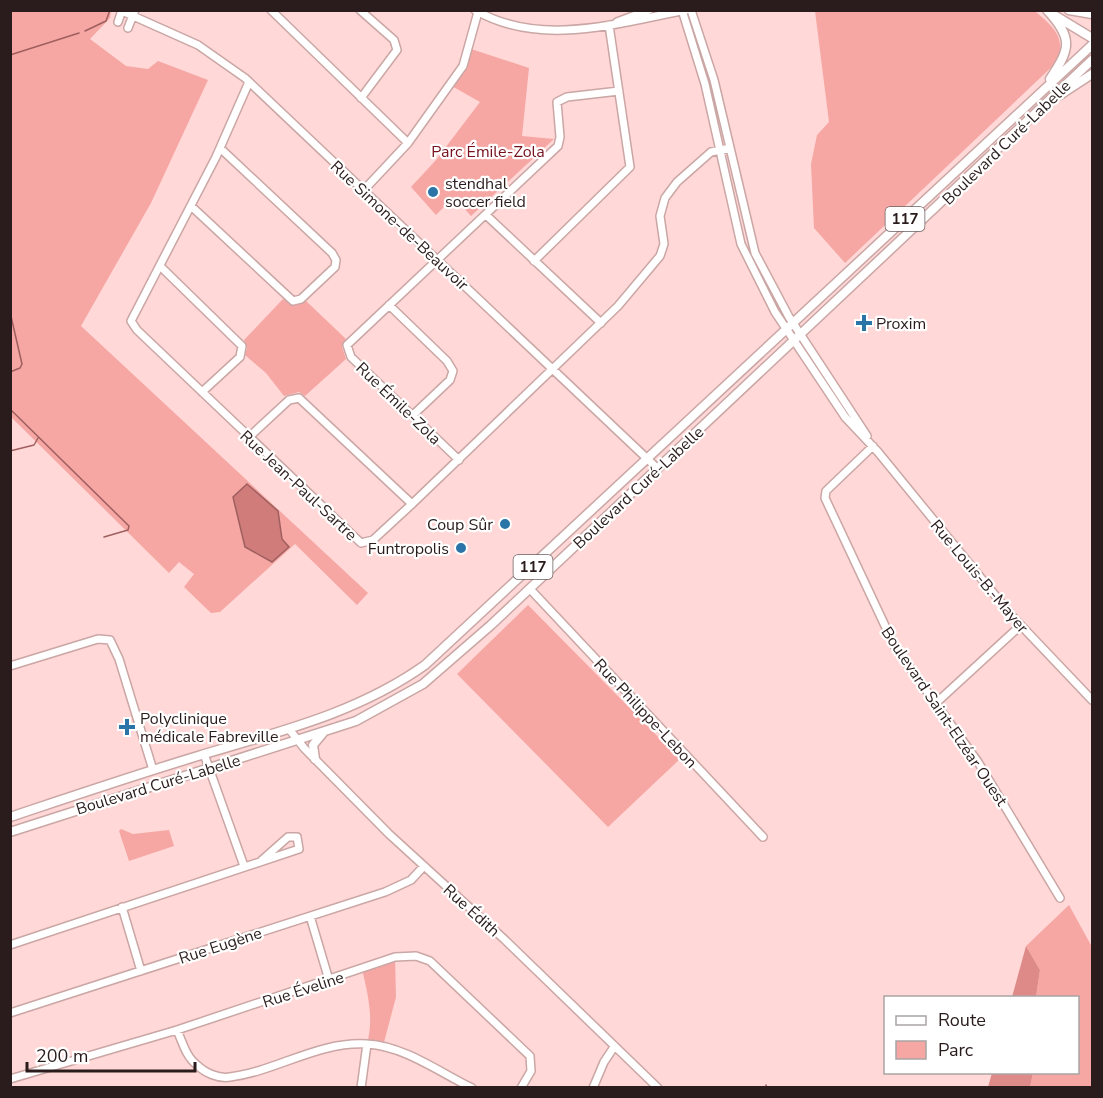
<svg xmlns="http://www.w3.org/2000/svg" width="1103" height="1098" font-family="'Nunito Sans',sans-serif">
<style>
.green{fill:#f6a7a4;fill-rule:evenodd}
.forest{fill:#de8a88}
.water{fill:#cf7c7b;stroke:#9e5f5e;stroke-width:1.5}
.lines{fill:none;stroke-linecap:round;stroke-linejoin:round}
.stream{stroke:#9e5f5e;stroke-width:1.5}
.minor-casing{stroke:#caa6a4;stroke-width:10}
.major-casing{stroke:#caa6a4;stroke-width:11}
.minor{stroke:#fff;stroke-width:7}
.major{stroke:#fff;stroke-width:8}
.poi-dot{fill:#2a74a8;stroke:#fff;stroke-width:2}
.labels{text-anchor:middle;stroke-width:4.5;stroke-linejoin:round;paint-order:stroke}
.shield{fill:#fff;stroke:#6a6060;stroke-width:1.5}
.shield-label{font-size:15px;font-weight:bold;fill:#2a1c1c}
.street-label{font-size:16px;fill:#2a1c1c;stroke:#fff}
.park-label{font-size:16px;fill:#76111d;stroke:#fff}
.poi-label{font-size:16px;fill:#2a1c1c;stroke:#fff;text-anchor:start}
</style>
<rect width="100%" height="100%" fill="#ffd8d7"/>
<!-- green -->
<path class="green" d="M10 11H111L110 18 90 39 126 66 148 69 158 61 208 80 151 203 81 326 368 593 357 605 295 544 220 612 211 613 184 587 194 574 179 562 169 573 11 417ZM233 497 278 511 282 539 245 547Z
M815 11H1035C1052 26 1066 36 1058 61L845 263 814 228 811 164 817 135 829 122Z
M468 48 529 68 522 136 554 139 471 216 454 197 436 215 411 187 436 160 480 102 450 85Z
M283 299 291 304 305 300 346 339 342 347 346 359 305 396 299 392 284 396 266 373 245 355 247 348 244 340Z
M528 605 680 759 608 827 457 674Z
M121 829 133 834 169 830 174 846 129 861 119 831Z
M1069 905 1092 947V1087H1030L1033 1073 1078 1072V998L1036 997 1040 970 1026 946Z
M395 957 396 997 383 1046 367 1044C374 1018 368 995 362 969Z"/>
<!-- forest -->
<path class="forest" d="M1026 946 1040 970 1036 997H1012Z
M992 1073V1072L1033 1073 1030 1087H988Z"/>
<!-- water -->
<path class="water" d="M247 484 278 511 282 539 289 547 272 562 245 547 233 497Z"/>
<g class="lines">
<!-- stream -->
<path class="stream" d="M85 31 106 21 110 10
M10 55 79 33
M10 312 22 364 20 368 10 372
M10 409 129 526 128 530 104 537
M10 451 34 445 38 438
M766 1085 767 1088"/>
<defs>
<path id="minor" d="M271 10 408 143
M360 10 394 40 397 50 361 98
M475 10C540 48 618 23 686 10
M682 10 705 84 741 244 775 312 845 417 878 452 1012 616 1092 700
M691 10 714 80 755 253 789 317 867 436
M122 11 198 45 245 78 658 469
M118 22 122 10
M617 22 649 10
M128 28 135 10
M249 82 216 157 131 321 137 330 361 543 373 540 412 504 618 306 660 256 664 244 660 216 665 198 677 182 711 152 730 148
M363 191 408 143 463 66 478 12
M191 206 293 301 301 299 335 267 336 260 332 253 220 148
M486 215 601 323
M534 261 630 167 609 25
M160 266 242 346 240 357 202 392
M389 305 447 361 453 371 450 380 413 415
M249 437 289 400 299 398 412 504
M873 446 826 491 825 498 895 647 978 762 1060 898
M459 460 351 357 347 345 558 146 560 137 557 102 567 97 619 91
M530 589 763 837
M10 666 98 639 110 640 119 659 153 770
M936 703 1020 626
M289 729 304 748 389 834 504 939 658 1088
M204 754 244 866
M122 907 141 971
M310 916 329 980
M10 945 299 849 297 837H288L262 860
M10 1013 385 892 411 880 424 866
M177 1030C182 1041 186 1057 197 1065 205 1073 219 1079 230 1077 277 1071 318 1041 367 1044 404 1046 439 1072 472 1088
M10 1079 177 1030 395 957 416 956 430 961 530 1056 531 1071 521 1088
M361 1088 367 1044
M593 1088 604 1062 614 1047"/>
<path id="major" d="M1047 10C1074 39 1070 49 1050 79
M1069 10 1092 14
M1054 15 1092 38
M1060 95 1092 74
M315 759 313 745 323 733
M10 817C73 796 135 775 198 756 277 732 356 714 425 665L1092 45
M10 832 356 721 423 684 491 625 1092 60"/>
</defs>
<!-- minor casing -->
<use href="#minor" class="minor-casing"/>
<!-- major casing -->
<use href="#major" class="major-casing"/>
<!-- minor -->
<use href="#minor" class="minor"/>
<!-- major -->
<use href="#major" class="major"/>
</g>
<!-- markers -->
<g class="poi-dot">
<circle cx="433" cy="192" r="6"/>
<path d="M861 314h6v6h6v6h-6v6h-6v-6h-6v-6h6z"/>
<circle cx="505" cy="524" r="6"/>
<circle cx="461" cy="548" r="6"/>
<path d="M124 718h6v6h6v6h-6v6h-6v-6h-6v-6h6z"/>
</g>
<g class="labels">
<!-- shield labels -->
<g class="shield">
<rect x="885.5" y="207" width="39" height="24" rx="4.5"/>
<rect x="513.5" y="555" width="39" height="24" rx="4.5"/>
</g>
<g class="shield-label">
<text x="905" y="224">117</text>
<text x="533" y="572">117</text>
</g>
<!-- street labels -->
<g class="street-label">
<text transform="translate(1006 142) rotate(-44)" y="6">Boulevard Curé-Labelle</text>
<text transform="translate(400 225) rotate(43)" y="6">Rue Simone-de-Beauvoir</text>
<text transform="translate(399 403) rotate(44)" y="6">Rue Émile-Zola</text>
<text transform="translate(299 485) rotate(43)" y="6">Rue Jean-Paul-Sartre</text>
<text transform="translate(638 487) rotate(-43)" y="6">Boulevard Curé-Labelle</text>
<text transform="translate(980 576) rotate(50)" y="6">Rue Louis-B.-Mayer</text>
<text transform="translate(646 713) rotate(47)" y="6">Rue Philippe-Lebon</text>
<text transform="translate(945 716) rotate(56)" y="6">Boulevard Saint-Elzéar Ouest</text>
<text transform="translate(158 784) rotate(-17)" y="6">Boulevard Curé-Labelle</text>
<text transform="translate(472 910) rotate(42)" y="6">Rue Édith</text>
<text transform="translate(220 945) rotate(-18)" y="6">Rue Eugène</text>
<text transform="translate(303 989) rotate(-18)" y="6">Rue Éveline</text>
</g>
<!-- park labels -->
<g class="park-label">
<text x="488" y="157">Parc Émile-Zola</text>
</g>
<!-- poi labels -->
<g class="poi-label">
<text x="445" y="189">stendhal<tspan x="445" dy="18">soccer field</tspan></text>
<text x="876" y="329">Proxim</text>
<text x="493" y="530" text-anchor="end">Coup Sûr</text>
<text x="449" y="554" text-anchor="end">Funtropolis</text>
<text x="140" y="724">Polyclinique<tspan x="140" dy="18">médicale Fabreville</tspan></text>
</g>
</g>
<!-- border -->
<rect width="1103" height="1098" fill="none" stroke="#2a1c1c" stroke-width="24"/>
<!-- legend -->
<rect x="884" y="996" width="195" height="78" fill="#ffffff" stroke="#aaa4a4" stroke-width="1.5"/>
<rect x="896" y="1016" width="30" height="9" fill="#ffffff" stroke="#aaa4a4" stroke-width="1.5"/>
<text x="938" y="1026" font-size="18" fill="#2a1c1c">Route</text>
<rect x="896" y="1041" width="30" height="18" fill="#f6a7a4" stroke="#aaa4a4" stroke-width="1.5"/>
<text x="938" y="1056" font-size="18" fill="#2a1c1c">Parc</text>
<!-- scale -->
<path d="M27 1062v9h168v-9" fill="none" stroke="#2a1c1c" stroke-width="3"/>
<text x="36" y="1062" font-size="18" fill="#2a1c1c" stroke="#ffffff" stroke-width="4.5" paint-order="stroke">200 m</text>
</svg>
